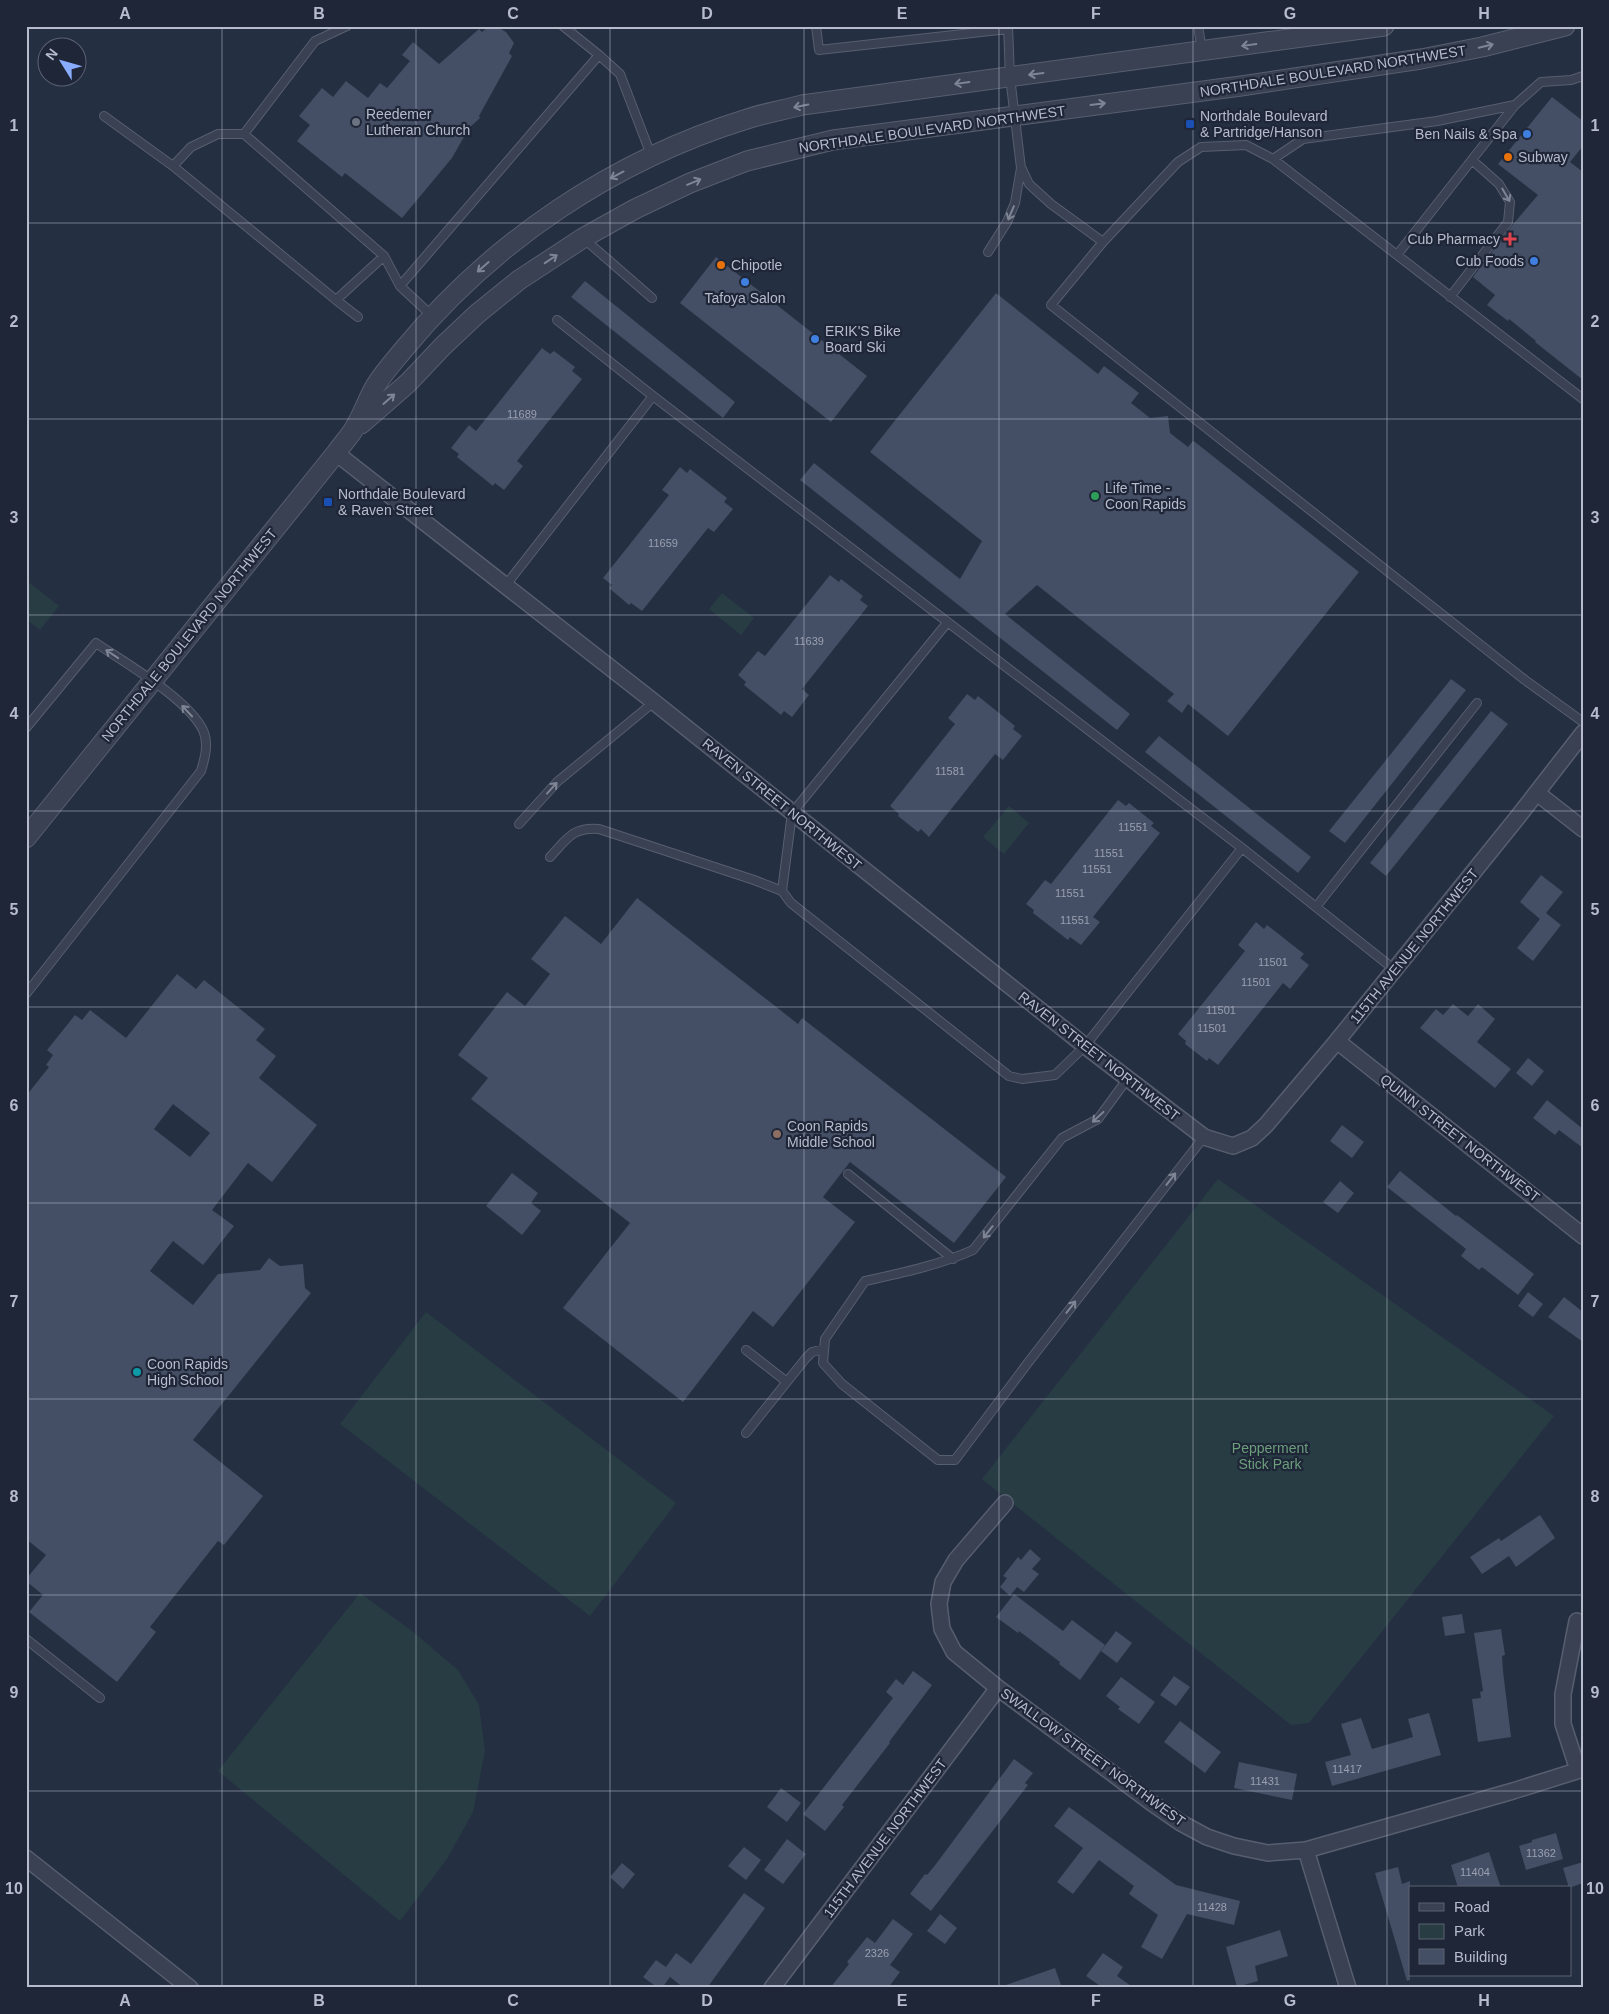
<svg xmlns="http://www.w3.org/2000/svg" width="1609" height="2014" font-family="Helvetica,sans-serif">
<style>
.green{fill:#273d43}
.building{fill:#444e64;fill-rule:evenodd}
.lines{fill:none;stroke-linecap:round;stroke-linejoin:round}
.service-casing{stroke:#575f6f;stroke-width:10}
.minor-casing{stroke:#575f6f;stroke-width:18}
.tertiary-casing{stroke:#575f6f;stroke-width:21}
.service{stroke:#394152;stroke-width:8}
.minor{stroke:#394152;stroke-width:15}
.tertiary{stroke:#394152;stroke-width:19}
.oneway{stroke:#7e8595}
.grid{fill:none;stroke:#b6bccc;stroke-width:1;stroke-opacity:0.55}
.worship-dot{fill:#6b7280;stroke:#1e2637;stroke-width:2}
.transit-dot{fill:#1a4fb4;stroke:#1e2637;stroke-width:2}
.shop-dot{fill:#3f7fe0;stroke:#1e2637;stroke-width:2}
.food-dot{fill:#e8710a;stroke:#1e2637;stroke-width:2}
.health-dot{fill:#e0444e;stroke:#1e2637;stroke-width:2}
.leisure-dot{fill:#2e9e5b;stroke:#1e2637;stroke-width:2}
.education-dot{fill:#8d6e63;stroke:#1e2637;stroke-width:2}
.culture-dot{fill:#0f9aa8;stroke:#1e2637;stroke-width:2}
.labels{text-anchor:middle;stroke-width:4.5;stroke-linejoin:round;paint-order:stroke}
.number-label{font-size:11px;fill:#9aa0b2}
.street-label{font-size:14px;fill:#b6bccc;stroke:#1e2637}
.poi-label{font-size:14px;fill:#b6bccc;stroke:#1e2637;text-anchor:start}
.park-label{font-size:14px;fill:#6c9e7c;stroke:#1e2637}
.neatline{fill:none;stroke:#b6bccc;stroke-width:2}
.grid-label{font-size:16px;text-anchor:middle;font-weight:bold;fill:#b6bccc}
</style>
<rect width="100%" height="100%" fill="#252f42"/>
<!-- green -->
<path class="green" d="M26 580 59 606 40 630 26 619Z
M722 593 754 618 741 635 709 609Z
M1009 806 1029 823 1004 854 983 837Z
M1218 1179 1554 1416 1309 1723 1291 1725 982 1479Z
M426 1312 676 1503 590 1616 340 1424Z
M360 1593 412 1631 458 1670 479 1705 485 1751 473 1812 447 1859 400 1921 218 1771Z"/>
<!-- building -->
<path class="building" d="M489 26H496L506 32 514 43 509 53 512 56 479 116 480 118 469 128 452 158 402 218 345 173 342 177 297 141 310 125 299 116 322 88 333 97 346 81 368 98 380 83 387 88 410 61 402 55 413 42 439 64 479 29 482 32Z
M1552 97 1583 121V146L1570 162 1583 172V380L1535 342 1536 341 1509 319 1508 321 1487 305 1495 295 1473 277 1514 223 1538 195 1498 164Z
M716 257 867 376 831 422 680 303Z
M585 281 735 402 723 418 571 297Z
M996 293 1098 374 1104 366 1139 393 1131 403 1150 418 1168 416 1170 433 1188 447 1193 441 1195 442 1359 572 1228 736 1188 704 1182 713 1167 701 1174 694 1037 585 1005 614 1130 714 1117 730 800 480 814 463 960 579 982 541 870 452Z
M542 348 550 354 554 351 575 367 572 371 582 379 517 461 523 466 504 490 495 483 493 486 457 457 459 454 451 448 469 425 476 431Z
M680 467 687 473 690 469 727 498 724 502 733 509 714 532 708 528 642 611 631 603 629 605 609 588 612 585 603 578 669 495 662 490Z
M830 575 839 582 841 579 863 596 860 600 868 606 802 689 809 695 792 717 784 711 781 715 744 685 746 682 738 675 758 651 765 656Z
M1451 679 1466 690 1345 843 1329 831Z
M967 694 975 700 978 696 1015 726 1013 729 1022 736 1003 760 995 754 929 837 921 829 918 832 898 816 899 814 890 806 955 724 948 718Z
M1491 711 1508 724 1386 876 1370 863Z
M1159 736 1311 857 1298 873 1145 752Z
M1118 800 1126 806 1129 803 1154 823 1151 826 1160 833 1093 917 1100 922 1081 945 1070 937 1068 940 1033 913 1034 910 1026 904 1045 880 1051 884Z
M1541 875 1563 892 1546 913 1561 925 1533 961 1517 948 1540 919 1520 902Z
M637 898 798 1024 802 1018 1006 1177 954 1243 850 1162 823 1197 855 1222 773 1327 753 1311 683 1402 563 1308 630 1223 471 1099 488 1078 458 1055 507 992 525 1006 550 974 531 959 565 916 601 944Z
M1256 922 1264 929 1267 925 1304 954 1300 958 1309 965 1290 989 1283 983 1218 1065 1209 1058 1207 1061 1185 1044 1186 1041 1178 1034 1245 951 1238 945Z
M177 974 196 989 204 980 265 1029 256 1040 276 1056 259 1078 317 1125 272 1182 248 1163 212 1210 234 1226 203 1265 173 1241 150 1271 193 1305 218 1274 260 1270 269 1258 280 1266 303 1264 305 1288 311 1293 193 1440 263 1496 224 1545 218 1541 150 1627 156 1632 117 1682 29 1612 43 1595 26 1581V1579L46 1555 26 1539V1096L49 1067 46 1065 53 1055 47 1050 75 1015 82 1020 90 1010 126 1038ZM173 1104 210 1133 190 1157 154 1129Z
M1453 1004 1468 1016 1478 1004 1495 1019 1477 1042 1511 1069 1495 1088 1420 1028 1436 1009 1443 1015Z
M1528 1058 1544 1071 1532 1086 1516 1073Z
M1547 1100 1583 1129V1148L1559 1130 1555 1135 1533 1118Z
M1342 1125 1364 1142 1352 1158 1330 1141Z
M1400 1171 1456 1216 1457 1215 1534 1274 1518 1295 1482 1267 1479 1270 1461 1256 1466 1249 1387 1187Z
M512 1173 538 1193 531 1203 541 1211 522 1235 486 1206Z
M1340 1181 1354 1193 1338 1213 1323 1202Z
M1528 1292 1543 1304 1533 1317 1518 1306Z
M1564 1297 1583 1312V1342L1548 1317Z
M1540 1515 1555 1538 1516 1567 1509 1556 1482 1574 1470 1557 1499 1538 1501 1541Z
M1030 1549 1041 1559 1032 1569 1039 1574 1024 1592 1017 1587 1010 1596 1000 1587 1007 1578 1003 1576 1018 1557 1021 1560Z
M1014 1594 1063 1631 1072 1620 1105 1645 1080 1680 1059 1664 1060 1662 1019 1631 1018 1633 996 1617Z
M1462 1614 1465 1633 1445 1636 1442 1617Z
M1501 1629 1505 1655 1502 1656 1503 1671 1511 1737 1478 1742 1472 1699 1481 1698 1480 1692 1483 1691 1474 1633Z
M1116 1631 1132 1643 1117 1663 1101 1651Z
M913 1671 932 1685 889 1742 890 1743 842 1805 844 1807 825 1831 803 1814 893 1698 886 1692 896 1679 903 1685Z
M1174 1676 1190 1687 1176 1706 1160 1695Z
M1121 1677 1155 1702 1139 1724 1118 1709 1120 1707 1106 1696Z
M1429 1713 1441 1755 1332 1786 1325 1762 1351 1755 1341 1724 1361 1718 1372 1749 1413 1737 1408 1719Z
M1180 1721 1221 1752 1205 1773 1164 1742Z
M1014 1759 1033 1773 1025 1783 1028 1785 931 1911 910 1894 925 1874 927 1875 936 1864Z
M1239 1762 1297 1774 1292 1800 1234 1788Z
M781 1788 801 1803 787 1822 767 1807Z
M1069 1807 1176 1885 1240 1901 1234 1925 1187 1914 1162 1959 1141 1947 1158 1915 1129 1894 1134 1886 1099 1860 1073 1894 1057 1882 1083 1848 1054 1826Z
M1556 1833 1563 1859 1526 1870 1519 1846 1532 1842V1840Z
M787 1839 806 1854 783 1884 764 1870Z
M744 1847 761 1860 746 1880 728 1866Z
M1489 1852 1501 1888H1458L1451 1865Z
M1583 1862V1883L1569 1888 1563 1868Z
M622 1863 635 1874 623 1889 610 1877Z
M1398 1867 1402 1884 1410 1881V1980L1407 1981 1375 1873Z
M744 1893 765 1908 707 1988H684L670 1977 662 1988H658L643 1977 656 1960 666 1967 676 1953 691 1964Z
M940 1914 957 1928 945 1944 927 1931Z
M893 1919 913 1934 890 1965 900 1972 888 1988H830L849 1964 847 1962 867 1937 875 1943Z
M1280 1930 1288 1956 1255 1966 1258 1981 1237 1987 1226 1947Z
M1103 1953 1123 1967 1117 1976 1134 1988H1103L1086 1976Z
M1055 1968 1062 1988H1006V1985Z"/>
<g class="lines">
<defs>
<path id="service" d="M347 26 315 41 244 134 384 256 400 286
M563 26 599 55
M816 26 819 50 1008 29
M1198 26 1202 50
M104 116 173 166
M244 134H218L191 147 173 166 336 300 384 256
M1273 159 1303 139 1437 121 1515 105
M1022 169 1029 184 1051 204 1103 242
M583 238 652 298
M988 252 1007 222 1015 203 1021 168 1010 77 1008 26
M1397 255 1515 105 1541 82 1571 80 1583 76
M1450 297 1508 222 1510 202 1499 184 1472 160
M336 300 358 317
M432 316 400 286 599 55 620 74 651 155
M557 320 653 396
M1583 399 1273 159 1246 145 1201 147 1178 162 1103 242 1051 305 1525 680 1583 722
M506 585 653 396 1242 848 1395 970
M947 623 792 813 782 891 791 903 1009 1076 1022 1079 1055 1075 1085 1046 1242 848
M26 728 96 643C125 663 187 698 203 730 209 743 205 758 201 771L26 994
M519 824 557 782 654 702
M550 857C567 839 572 827 599 829L754 880 782 891
M1316 907 1477 703
M1128 1078 1098 1119 1062 1138 973 1250C939 1265 902 1273 865 1281L825 1339 823 1363 842 1384 938 1460H955L1030 1360 1204 1137
M848 1174 953 1259
M746 1350 787 1382
M746 1433 806 1358 812 1352 824 1349
M26 1639 100 1698"/>
<path id="minor" d="M336 453 649 698 1085 1046 1204 1137 1233 1146 1252 1138 1266 1125 1337 1041 1517 818 1583 733
M1537 793 1583 829
M1337 1041 1583 1236
M1005 1503 956 1560 943 1582 939 1604 942 1629 954 1652 998 1688 1152 1803 1181 1823 1207 1837 1234 1846 1268 1853 1306 1850 1513 1791 1583 1769
M1577 1621 1563 1694V1724L1578 1770
M1306 1850 1348 1988
M26 1858 190 1988
M772 1988 998 1688"/>
<path id="tertiary" d="M361 424 408 383 443 346 477 314 519 280 583 238 635 209 690 183 747 161 833 140 1241 86 1421 59 1482 47 1565 26
M26 838 336 453C341 446 347 439 352 432 362 417 367 400 376 385 384 372 395 360 404 349 493 241 614 160 747 119 765 113 784 110 802 105L1384 26"/>
</defs>
<!-- service casing -->
<use href="#service" class="service-casing"/>
<!-- minor casing -->
<use href="#minor" class="minor-casing"/>
<!-- tertiary casing -->
<use href="#tertiary" class="tertiary-casing"/>
<!-- service -->
<use href="#service" class="service"/>
<!-- minor -->
<use href="#minor" class="minor"/>
<!-- tertiary -->
<use href="#tertiary" class="tertiary"/>
</g>
<!-- one-way arrows -->
<defs><path id="oneway-shaft" d="M-6 0H5M1.5-3L5.5 0L1.5 3" fill="none" stroke-width="1.6" stroke-linecap="round" stroke-linejoin="round" transform="scale(1.25)"/></defs>
<g class="oneway">
<use href="#oneway-shaft" transform="translate(1249 45) rotate(172)"/>
<use href="#oneway-shaft" transform="translate(1486 46) rotate(-13)"/>
<use href="#oneway-shaft" transform="translate(1036 74) rotate(173)"/>
<use href="#oneway-shaft" transform="translate(962 83) rotate(172)"/>
<use href="#oneway-shaft" transform="translate(1098 104) rotate(-7)"/>
<use href="#oneway-shaft" transform="translate(801 106) rotate(168)"/>
<use href="#oneway-shaft" transform="translate(617 175) rotate(152)"/>
<use href="#oneway-shaft" transform="translate(694 182) rotate(-23)"/>
<use href="#oneway-shaft" transform="translate(1506 195) rotate(60)"/>
<use href="#oneway-shaft" transform="translate(1011 213) rotate(113)"/>
<use href="#oneway-shaft" transform="translate(551 259) rotate(-34)"/>
<use href="#oneway-shaft" transform="translate(483 267) rotate(139)"/>
<use href="#oneway-shaft" transform="translate(389 399) rotate(-41)"/>
<use href="#oneway-shaft" transform="translate(112 654) rotate(-146)"/>
<use href="#oneway-shaft" transform="translate(187 711) rotate(-133)"/>
<use href="#oneway-shaft" transform="translate(552 788) rotate(-48)"/>
<use href="#oneway-shaft" transform="translate(1098 1117) rotate(137)"/>
<use href="#oneway-shaft" transform="translate(1171 1179) rotate(-52)"/>
<use href="#oneway-shaft" transform="translate(988 1232) rotate(128)"/>
<use href="#oneway-shaft" transform="translate(1071 1307) rotate(-52)"/>
</g>
<!-- grid -->
<path class="grid" d="M222 26V1988M416 26V1988M610 26V1988M804 26V1988M999 26V1988M1193 26V1988M1387 26V1988M26 223H1583M26 419H1583M26 615H1583M26 811H1583M26 1007H1583M26 1203H1583M26 1399H1583M26 1595H1583M26 1791H1583"/>
<!-- markers -->
<circle class="worship-dot" cx="356" cy="122" r="5"/>
<g class="transit-dot">
<rect x="1185" y="119" width="10" height="10" rx="2.5"/>
<rect x="323" y="497" width="10" height="10" rx="2.5"/>
</g>
<g class="shop-dot">
<circle cx="1527" cy="134" r="5"/>
<circle cx="1534" cy="261" r="5"/>
<circle cx="745" cy="282" r="5"/>
<circle cx="815" cy="339" r="5"/>
</g>
<g class="food-dot">
<circle cx="1508" cy="157" r="5"/>
<circle cx="721" cy="265" r="5"/>
</g>
<path class="health-dot" d="M1507.5 231.5h5v5h5v5h-5v5h-5v-5h-5v-5h5z"/>
<circle class="leisure-dot" cx="1095" cy="496" r="5"/>
<circle class="education-dot" cx="777" cy="1134" r="5"/>
<circle class="culture-dot" cx="137" cy="1372" r="5"/>
<g class="labels">
<!-- number labels -->
<g class="number-label">
<text x="522" y="418">11689</text>
<text x="663" y="547">11659</text>
<text x="809" y="645">11639</text>
<text x="950" y="775">11581</text>
<text x="1133" y="831">11551</text>
<text x="1109" y="857">11551</text>
<text x="1097" y="873">11551</text>
<text x="1070" y="897">11551</text>
<text x="1075" y="924">11551</text>
<text x="1273" y="966">11501</text>
<text x="1256" y="986">11501</text>
<text x="1221" y="1014">11501</text>
<text x="1212" y="1032">11501</text>
<text x="1347" y="1773">11417</text>
<text x="1265" y="1785">11431</text>
<text x="1541" y="1857">11362</text>
<text x="1475" y="1876">11404</text>
<text x="1212" y="1911">11428</text>
<text x="877" y="1957">2326</text>
</g>
<!-- street labels -->
<g class="street-label">
<text transform="translate(1333 71) rotate(-9)" y="5">NORTHDALE BOULEVARD NORTHWEST</text>
<text transform="translate(932 129) rotate(-8)" y="5">NORTHDALE BOULEVARD NORTHWEST</text>
<text transform="translate(189 635) rotate(-51)" y="5">NORTHDALE BOULEVARD NORTHWEST</text>
<text transform="translate(782 804) rotate(39)" y="5">RAVEN STREET NORTHWEST</text>
<text transform="translate(1414 946) rotate(-51)" y="5">115TH AVENUE NORTHWEST</text>
<text transform="translate(1099 1056) rotate(38)" y="5">RAVEN STREET NORTHWEST</text>
<text transform="translate(1460 1138) rotate(38)" y="5">QUINN STREET NORTHWEST</text>
<text transform="translate(1093 1757) rotate(36)" y="5">SWALLOW STREET NORTHWEST</text>
<text transform="translate(885 1838) rotate(-53)" y="5">115TH AVENUE NORTHWEST</text>
</g>
<!-- poi labels -->
<g class="poi-label">
<text x="366" y="119">Reedemer<tspan x="366" dy="16">Lutheran Church</tspan></text>
<text x="1200" y="121">Northdale Boulevard<tspan x="1200" dy="16">&amp; Partridge/Hanson</tspan></text>
<text x="1517" y="139" text-anchor="end">Ben Nails &amp; Spa</text>
<text x="1518" y="162">Subway</text>
<text x="1500" y="244" text-anchor="end">Cub Pharmacy</text>
<text x="1524" y="266" text-anchor="end">Cub Foods</text>
<text x="731" y="270">Chipotle</text>
<text x="745" y="303" text-anchor="middle">Tafoya Salon</text>
<text x="825" y="336">ERIK'S Bike<tspan x="825" dy="16">Board Ski</tspan></text>
<text x="1105" y="493">Life Time -<tspan x="1105" dy="16">Coon Rapids</tspan></text>
<text x="338" y="499">Northdale Boulevard<tspan x="338" dy="16">&amp; Raven Street</tspan></text>
<text x="787" y="1131">Coon Rapids<tspan x="787" dy="16">Middle School</tspan></text>
<text x="147" y="1369">Coon Rapids<tspan x="147" dy="16">High School</tspan></text>
</g>
<!-- park labels -->
<g class="park-label">
<text x="1270" y="1453">Pepperment<tspan x="1270" dy="16">Stick Park</tspan></text>
</g>
</g>
<!-- border -->
<rect width="1609" height="2014" fill="none" stroke="#1e2637" stroke-width="55"/>
<!-- legend -->
<rect x="1409" y="1886" width="162" height="90" fill="#1e2637" stroke="#5b6273"/>
<rect x="1419" y="1903" width="25" height="8" fill="#394152" stroke="#5b6273"/>
<text x="1454" y="1912" font-size="15" fill="#b6bccc">Road</text>
<rect x="1419" y="1924" width="25" height="15" fill="#273d43" stroke="#5b6273"/>
<text x="1454" y="1936" font-size="15" fill="#b6bccc">Park</text>
<rect x="1419" y="1949" width="25" height="15" fill="#444e64" stroke="#5b6273"/>
<text x="1454" y="1962" font-size="15" fill="#b6bccc">Building</text>
<!-- north arrow -->
<g transform="translate(62 62) rotate(307)"><circle r="24" fill="#1e2637" stroke="#5b6273"/>
<path d="M0-4L9 19L0 12L-9 19Z" fill="#8aacfd"/>
<text y="-8" font-size="14" font-weight="bold" text-anchor="middle" fill="#b6bccc">N</text>
</g>
<rect x="28" y="28" width="1554" height="1958" class="neatline"/>
<g class="grid-label">
<text x="125" y="19">A</text>
<text x="319" y="19">B</text>
<text x="513" y="19">C</text>
<text x="707" y="19">D</text>
<text x="902" y="19">E</text>
<text x="1096" y="19">F</text>
<text x="1290" y="19">G</text>
<text x="1484" y="19">H</text>
<text x="14" y="131">1</text>
<text x="1595" y="131">1</text>
<text x="14" y="327">2</text>
<text x="1595" y="327">2</text>
<text x="14" y="523">3</text>
<text x="1595" y="523">3</text>
<text x="14" y="719">4</text>
<text x="1595" y="719">4</text>
<text x="14" y="915">5</text>
<text x="1595" y="915">5</text>
<text x="14" y="1111">6</text>
<text x="1595" y="1111">6</text>
<text x="14" y="1307">7</text>
<text x="1595" y="1307">7</text>
<text x="14" y="1502">8</text>
<text x="1595" y="1502">8</text>
<text x="14" y="1698">9</text>
<text x="1595" y="1698">9</text>
<text x="14" y="1894">10</text>
<text x="1595" y="1894">10</text>
<text x="125" y="2006">A</text>
<text x="319" y="2006">B</text>
<text x="513" y="2006">C</text>
<text x="707" y="2006">D</text>
<text x="902" y="2006">E</text>
<text x="1096" y="2006">F</text>
<text x="1290" y="2006">G</text>
<text x="1484" y="2006">H</text>
</g>
</svg>
